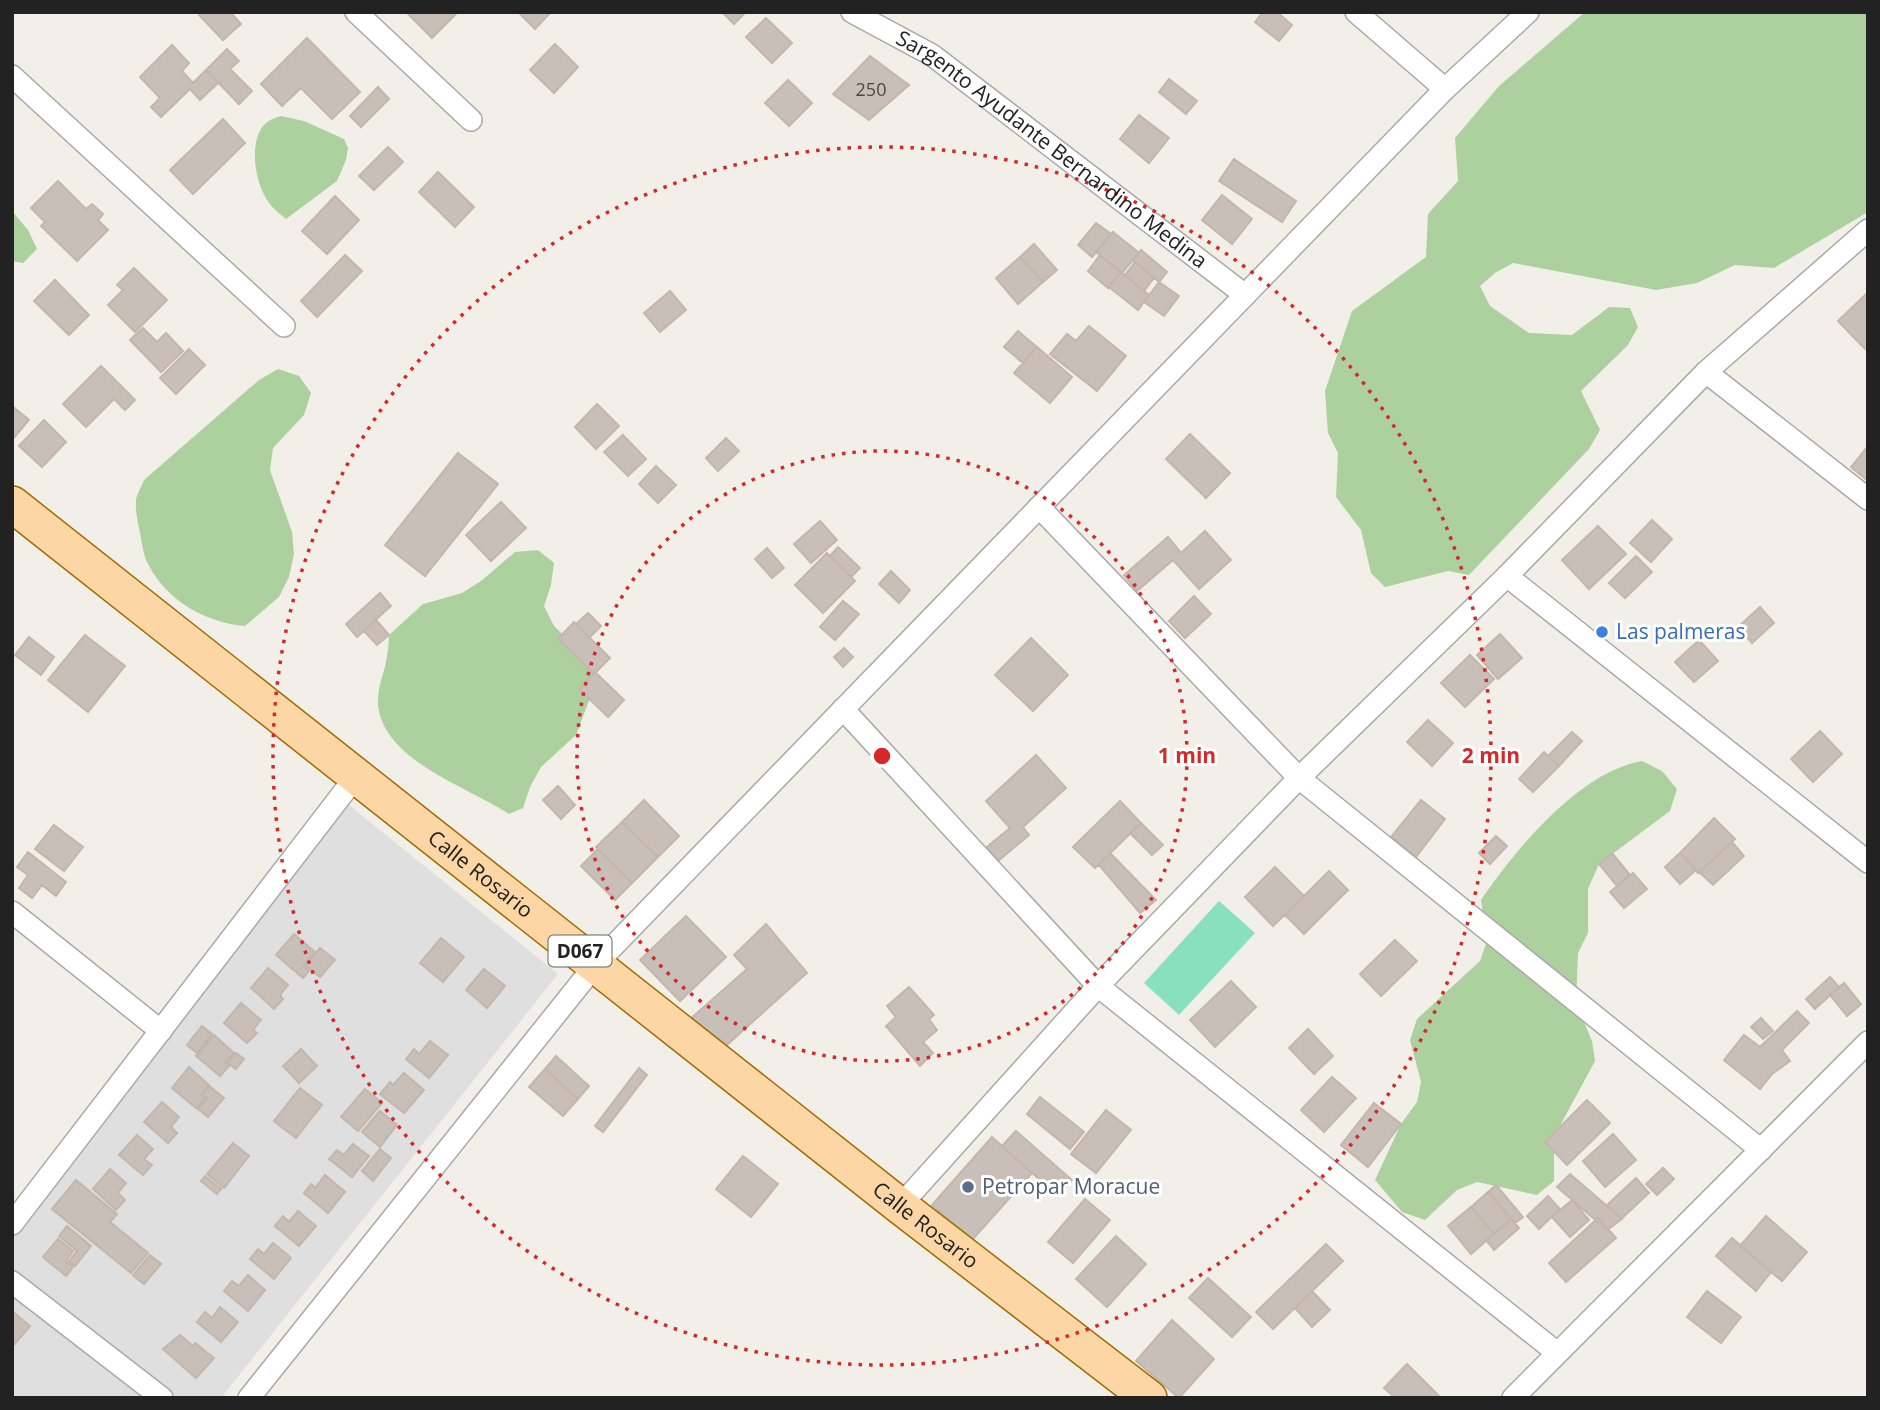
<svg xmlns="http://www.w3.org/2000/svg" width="1880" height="1410" font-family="'Open Sans',sans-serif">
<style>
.residential{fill:#e0dfdf}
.forest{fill:#add19e}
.pitch{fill:#88e0be}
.building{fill:#c7bfb8;stroke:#c4b6ab;stroke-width:2}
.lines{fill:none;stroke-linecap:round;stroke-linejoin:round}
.minor-casing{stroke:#a9a9a9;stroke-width:24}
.primary-casing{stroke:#a06b00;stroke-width:38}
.minor{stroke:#fff;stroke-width:21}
.primary{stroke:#fcd6a4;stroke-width:35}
.ring{fill:none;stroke:#d62828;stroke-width:3.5;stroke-dasharray:3.5 7}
.shop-dot{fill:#3f7fe0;stroke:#fff;stroke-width:2.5}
.service-dot{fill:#5c6f8a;stroke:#fff;stroke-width:2.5}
.labels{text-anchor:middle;stroke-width:6;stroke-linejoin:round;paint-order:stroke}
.number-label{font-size:18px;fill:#4b4948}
.shield{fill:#fff;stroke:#646464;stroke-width:2}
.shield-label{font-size:19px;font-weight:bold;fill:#222}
.street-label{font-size:21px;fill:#222;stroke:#fff}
.shop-label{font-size:21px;fill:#366cbe;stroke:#fff;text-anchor:start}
.service-label{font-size:21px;fill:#4e5e75;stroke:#fff;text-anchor:start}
.centre{fill:#d62828;stroke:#fff;stroke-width:3.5}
.ring-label{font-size:21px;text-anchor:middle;font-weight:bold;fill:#d62828;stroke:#fff;stroke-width:6;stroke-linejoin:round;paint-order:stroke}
</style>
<rect width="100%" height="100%" fill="#f2efe9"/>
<!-- residential -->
<path class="residential" d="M344 801 558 974 221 1398H12V1238Z"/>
<!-- forest -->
<path class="forest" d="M1585 12H1868V212L1774 268 1735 265 1697 283 1656 290 1513 263 1495 273 1480 286 1490 306 1529 333 1572 335 1609 307 1630 308 1638 327 1628 345 1581 391 1600 430 1589 449 1469 575 1448 571 1385 587 1371 573 1361 530 1336 497 1338 453 1328 433 1325 391 1352 311 1426 257 1428 214 1458 181 1455 138 1499 86Z
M281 116 304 121 344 139 348 148 346 160 337 181 286 219C279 213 272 208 267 200 255 182 249 144 263 126 268 120 274 118 281 116Z
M12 211 28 230 37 249 23 263 12 261Z
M278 369 299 376 311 393 304 415 273 448 270 470 292 532 294 554 289 577 279 597 245 626C206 623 166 600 148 564 143 555 142 543 140 533 138 523 135 510 136 500 137 493 142 486 144 480L259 380Z
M538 550 554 563 551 585 544 606 554 626 584 655 594 674 593 690 576 735 541 767 530 787 523 808 509 814C468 787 382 760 378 704 377 687 385 672 387 656 388 649 389 642 389 635L423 604 462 593 481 581 515 552Z
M1642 761 1662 771 1677 789 1670 811 1599 864 1588 889V933L1578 953 1576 1003 1592 1041 1595 1061 1554 1137V1181L1537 1195 1477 1182 1457 1190 1425 1220 1402 1212 1375 1180 1401 1124 1417 1102 1421 1082 1410 1040 1417 1019 1480 961 1487 941 1481 900C1516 849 1579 772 1642 761Z"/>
<!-- pitch -->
<path class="pitch" d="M1219 901 1255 933 1179 1015 1144 983Z"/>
<!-- building -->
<path class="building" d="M202 12H230L241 24 223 40 199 15Z
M406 12H458L432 38Z
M518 12H551L535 29Z
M722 12H746L734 24Z
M1263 12H1277L1292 25 1279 41 1255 22Z
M766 18 792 43 772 63 746 37Z
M307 38 360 92 332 119 301 88 282 106 261 84Z
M555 44 578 67 554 93 530 70Z
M172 45 189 63 182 71 193 83 206 70 219 82 200 100 190 89 161 117 151 107 160 98 140 77Z
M227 49 239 61 230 69 252 91 239 104 206 70Z
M870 56 909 85 869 120 833 94Z
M1169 79 1197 101 1186 114 1159 92Z
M788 80 812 103 789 126 765 103Z
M378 87 389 99 361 127 350 116Z
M1139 115 1169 138 1149 163 1120 139Z
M223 119 245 143 193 194 170 170Z
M388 147 403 162 374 190 359 176Z
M1234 159 1296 201 1282 222 1219 181Z
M438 172 474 207 455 227 419 192Z
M58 181 86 209 92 204 103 214 98 220 108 230 77 261 41 226 45 222 31 208Z
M1222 195 1252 219 1232 244 1202 220Z
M335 196 359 220 327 254 302 231Z
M1096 223 1111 234 1092 257 1078 245Z
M1113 232 1139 253 1122 273 1096 252Z
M1034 244 1057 270 1043 282 1020 257Z
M1141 250 1167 272 1159 282 1133 260Z
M345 255 362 271 317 317 301 301Z
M1100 255 1121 272 1108 288 1088 271Z
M1020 257 1043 282 1018 304 996 278Z
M1135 262 1154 278 1144 291 1125 275Z
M134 268 167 300 135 332 108 305 123 290 117 285Z
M1121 272 1149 295 1138 310 1109 287Z
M55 280 89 315 69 335 34 301Z
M1159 282 1179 296 1164 316 1144 302Z
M670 291 686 310 660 332 644 313Z
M1867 293 1868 347 1865 349 1838 321Z
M1089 326 1126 356 1097 391 1050 354 1067 334 1076 341Z
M143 328 157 342 166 333 183 351 161 372 130 340Z
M1018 331 1037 347 1023 363 1004 347Z
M1037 347 1072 377 1050 403 1014 373Z
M189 349 205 365 176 394 160 378Z
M101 366 135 400 125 410 114 399 86 427 63 404Z
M597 404 619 426 596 449 575 427Z
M12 406 29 420 12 440Z
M44 420 66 442 42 467 19 446Z
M1190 434 1230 473 1206 498 1166 459Z
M623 435 646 459 628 476 604 452Z
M726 438 739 451 718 471 706 458Z
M1868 446V481L1851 467Z
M458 453 498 484 425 576 385 545Z
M656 466 676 485 658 503 639 484Z
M501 502 526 528 491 561 466 535Z
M1652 520 1672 539 1651 562 1630 543Z
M820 521 837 540 811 563 794 544Z
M1598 526 1626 554 1589 589 1562 560Z
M1205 531 1231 560 1199 589 1173 560 1137 591 1124 575 1168 537 1181 553Z
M838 547 860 568 851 577 830 556Z
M767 548 784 568 772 578 755 559Z
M827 553 855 581 823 613 795 585Z
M1636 556 1652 572 1625 598 1609 583Z
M891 571 910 590 899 603 879 584Z
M380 593 391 606 357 637 346 624Z
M1194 596 1211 614 1185 638 1169 621Z
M843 601 859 614 835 640 820 627Z
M1760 607 1774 623 1752 643 1738 627Z
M588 613 601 626 589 638 576 624Z
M376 620 389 635 377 645 364 631Z
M574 622 610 658 594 674 558 639Z
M1500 634 1522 658 1498 679 1477 655Z
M85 635 125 666 88 712 48 680Z
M29 637 54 657 41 675 15 655Z
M1031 638 1068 675 1033 711 995 675Z
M1699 640 1718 661 1694 682 1675 662Z
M844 648 853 657 843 667 834 657Z
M1470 655 1494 679 1465 707 1441 683Z
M595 672 624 700 608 717 579 689Z
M1428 720 1453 743 1432 766 1407 742Z
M1820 731 1842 754 1813 782 1791 759Z
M1572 732 1582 741 1559 766 1548 756Z
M1544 752 1559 766 1533 792 1519 779Z
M1036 755 1066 788 1023 827 1029 835 998 861 987 847 1010 828 986 801Z
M558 786 575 805 561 819 543 800Z
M644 800 679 836 658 857 622 822Z
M1421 800 1445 819 1416 857 1391 837Z
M1120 801 1141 823 1095 868 1073 847Z
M1714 818 1735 839 1698 873 1680 853Z
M622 822 658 857 632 883 596 847Z
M1141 823 1163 845 1152 855 1130 833Z
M54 825 83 847 64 871 35 849Z
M1496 836 1507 846 1490 864 1479 853Z
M1732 842 1744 856 1713 885 1699 872Z
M598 849 632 883 615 900 581 866Z
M28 852 66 882 56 896 42 885 32 898 19 888 28 875 17 867Z
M1110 853 1156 900 1140 913 1099 865Z
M1612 853 1630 875 1617 886 1599 864Z
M1680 853 1696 870 1680 884 1665 867Z
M1275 867 1304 896 1273 926 1245 897Z
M1329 871 1348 890 1304 934 1285 915Z
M1633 873 1647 889 1624 908 1610 892Z
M686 916 726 957 680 1001 640 960Z
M766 924 807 973 718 1053 689 1020 747 969 734 955Z
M294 934 315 952 303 966 309 971 303 978 276 955Z
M441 938 464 957 443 982 420 963Z
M1395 940 1417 961 1381 996 1360 974Z
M320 948 335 960 320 977 305 965Z
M268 968 288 985 280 995 283 999 274 1009 251 988Z
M484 969 505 986 487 1008 466 990Z
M1830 977 1839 987 1815 1009 1806 999Z
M1231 981 1256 1007 1215 1047 1190 1020Z
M1844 983 1861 1004 1847 1016 1830 995Z
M909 987 934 1015 929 1019 937 1030 923 1042 933 1053 920 1066 886 1026 896 1017 887 1006Z
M241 1003 261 1020 253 1030 257 1033 247 1043 224 1023Z
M1797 1011 1809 1023 1782 1050 1790 1061 1772 1074 1760 1089 1724 1060 1744 1035 1760 1047Z
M1761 1018 1773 1031 1763 1039 1751 1027Z
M202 1026 212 1034 197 1053 187 1045Z
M1308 1029 1333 1056 1314 1074 1289 1048Z
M214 1035 234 1053 225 1063 229 1066 220 1076 196 1056Z
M430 1041 448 1055 429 1078 406 1059 414 1049 419 1054Z
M301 1049 317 1066 299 1083 283 1066Z
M236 1053 244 1059 236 1069 228 1063Z
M556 1056 589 1086 578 1099 545 1069Z
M189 1067 209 1085 201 1095 205 1098 196 1108 172 1088Z
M639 1068 647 1075 603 1132 595 1126Z
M545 1069 578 1099 563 1116 529 1087Z
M404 1073 424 1090 404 1113 380 1094 390 1082 393 1085Z
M1332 1077 1356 1098 1324 1132 1301 1110Z
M209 1086 224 1098 208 1117 198 1109 207 1098 203 1094Z
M300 1088 322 1105 296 1138 274 1121Z
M365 1089 382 1103 358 1131 341 1117Z
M1040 1097 1084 1132 1070 1149 1027 1114Z
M1587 1100 1610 1123 1567 1165 1545 1142Z
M162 1102 179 1117 171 1127 177 1133 168 1143 144 1122Z
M1374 1103 1401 1124 1368 1167 1341 1145Z
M1106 1110 1131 1130 1096 1173 1071 1154Z
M380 1111 397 1125 380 1147 362 1132Z
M1016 1131 1072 1180 1058 1196 1002 1146Z
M1613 1134 1636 1160 1605 1187 1583 1161Z
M137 1135 153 1149 144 1159 152 1165 143 1175 119 1155Z
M992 1137 1032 1173 972 1240 932 1205Z
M233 1143 249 1156 224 1188 207 1174Z
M353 1144 369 1156 352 1177 329 1159 337 1150 344 1155Z
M380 1149 391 1158 373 1181 362 1171Z
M743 1156 778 1184 751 1217 716 1189Z
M1663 1168 1674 1179 1657 1195 1646 1184Z
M110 1169 126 1183 118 1193 125 1200 116 1210 93 1189Z
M1570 1174 1622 1219 1607 1230 1557 1187Z
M325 1175 345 1192 328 1213 304 1193 311 1184 315 1188Z
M205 1176 221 1189 217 1194 201 1181Z
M1636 1178 1649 1193 1621 1219 1607 1205Z
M76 1180 117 1214 110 1222 148 1253 131 1273 52 1209Z
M1496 1185 1523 1217 1515 1223 1488 1192Z
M1488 1192 1512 1219 1494 1234 1471 1207Z
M1548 1196 1560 1209 1539 1229 1527 1216Z
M1085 1199 1110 1220 1073 1263 1048 1242Z
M1572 1200 1589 1220 1570 1237 1552 1217Z
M1471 1207 1494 1234 1471 1254 1448 1226Z
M298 1211 316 1226 299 1246 275 1226 283 1216 289 1222Z
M1766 1216 1807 1252 1782 1281 1740 1246Z
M1598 1218 1616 1238 1566 1282 1549 1263Z
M1512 1219 1519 1228 1494 1250 1486 1240Z
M67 1226 91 1246 75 1266 69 1261 77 1251 59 1236Z
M1116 1236 1146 1264 1107 1307 1076 1279Z
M1732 1238 1771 1272 1756 1291 1716 1256Z
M58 1239 73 1251 66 1261 73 1267 66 1276 43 1257Z
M273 1243 291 1258 274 1279 250 1259 258 1249 264 1254Z
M1326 1244 1343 1261 1273 1329 1256 1312Z
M150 1255 161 1264 144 1284 133 1275Z
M248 1275 265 1290 248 1311 224 1291 232 1281 239 1286Z
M1208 1278 1251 1317 1232 1337 1189 1298Z
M1312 1291 1330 1310 1312 1327 1295 1308Z
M1707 1291 1741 1317 1721 1343 1687 1317Z
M220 1307 238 1322 221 1342 197 1322 205 1312 212 1318Z
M12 1311 30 1326 12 1347Z
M1172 1320 1214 1359 1179 1398 1136 1361Z
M180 1335 193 1346 195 1343 214 1358 196 1378 163 1349Z
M1407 1364 1441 1398H1395L1384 1388Z"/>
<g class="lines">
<defs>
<g id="minor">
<path d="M356 12 471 120"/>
<path id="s1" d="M852 12 932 55 1245 295"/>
<path d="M1356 12 1445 89"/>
<path d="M12 76 284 326"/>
<path d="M1706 372 1868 499"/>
<path d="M1039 507 1299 778 1761 1150"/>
<path d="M1507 576 1868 862"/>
<path d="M843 709 1098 986 1556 1352"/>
<path d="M12 912 161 1031"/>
<path d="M900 1206 1098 986 1299 778 1507 576 1706 372 1868 230"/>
<path d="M12 1224 357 775"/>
<path d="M12 1282 162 1398"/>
<path d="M249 1398 596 964 1445 89 1528 12"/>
<path d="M1513 1398 1868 1042"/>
</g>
<g id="primary">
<path id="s2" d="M12 504 900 1206 1149 1398"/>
</g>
</defs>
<!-- minor casing -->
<use href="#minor" class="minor-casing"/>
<!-- primary casing -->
<use href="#primary" class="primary-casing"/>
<!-- minor -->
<use href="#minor" class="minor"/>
<!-- primary -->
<use href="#primary" class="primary"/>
</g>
<!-- distance rings -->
<g class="ring">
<circle cx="882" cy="756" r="305"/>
<circle cx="882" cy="756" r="609"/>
</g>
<!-- markers -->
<circle class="shop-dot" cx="1602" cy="632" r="7"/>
<circle class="service-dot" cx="968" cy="1187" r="7"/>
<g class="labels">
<!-- number labels -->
<g class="number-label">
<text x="871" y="96">250</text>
</g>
<!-- shield labels -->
<rect class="shield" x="548.5" y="935.5" width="63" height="31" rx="5"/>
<g class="shield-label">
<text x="580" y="958">D067</text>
</g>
<!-- street labels -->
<g class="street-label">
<text dy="7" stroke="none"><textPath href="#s1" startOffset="243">Sargento Ayudante Bernardino Medina</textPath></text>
<text dy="7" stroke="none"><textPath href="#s2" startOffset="597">Calle Rosario</textPath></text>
<text dy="7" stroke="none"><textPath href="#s2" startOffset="1164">Calle Rosario</textPath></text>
</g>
<!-- shop labels -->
<g class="shop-label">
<text x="1616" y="639">Las palmeras</text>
</g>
<!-- service labels -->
<g class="service-label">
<text x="982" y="1194">Petropar Moracue</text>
</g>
</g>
<circle cx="882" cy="756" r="10" class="centre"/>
<g class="ring-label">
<text x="1187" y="763">1 min</text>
<text x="1491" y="763">2 min</text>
</g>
<!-- border -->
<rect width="1880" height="1410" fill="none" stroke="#222222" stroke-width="28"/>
</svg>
